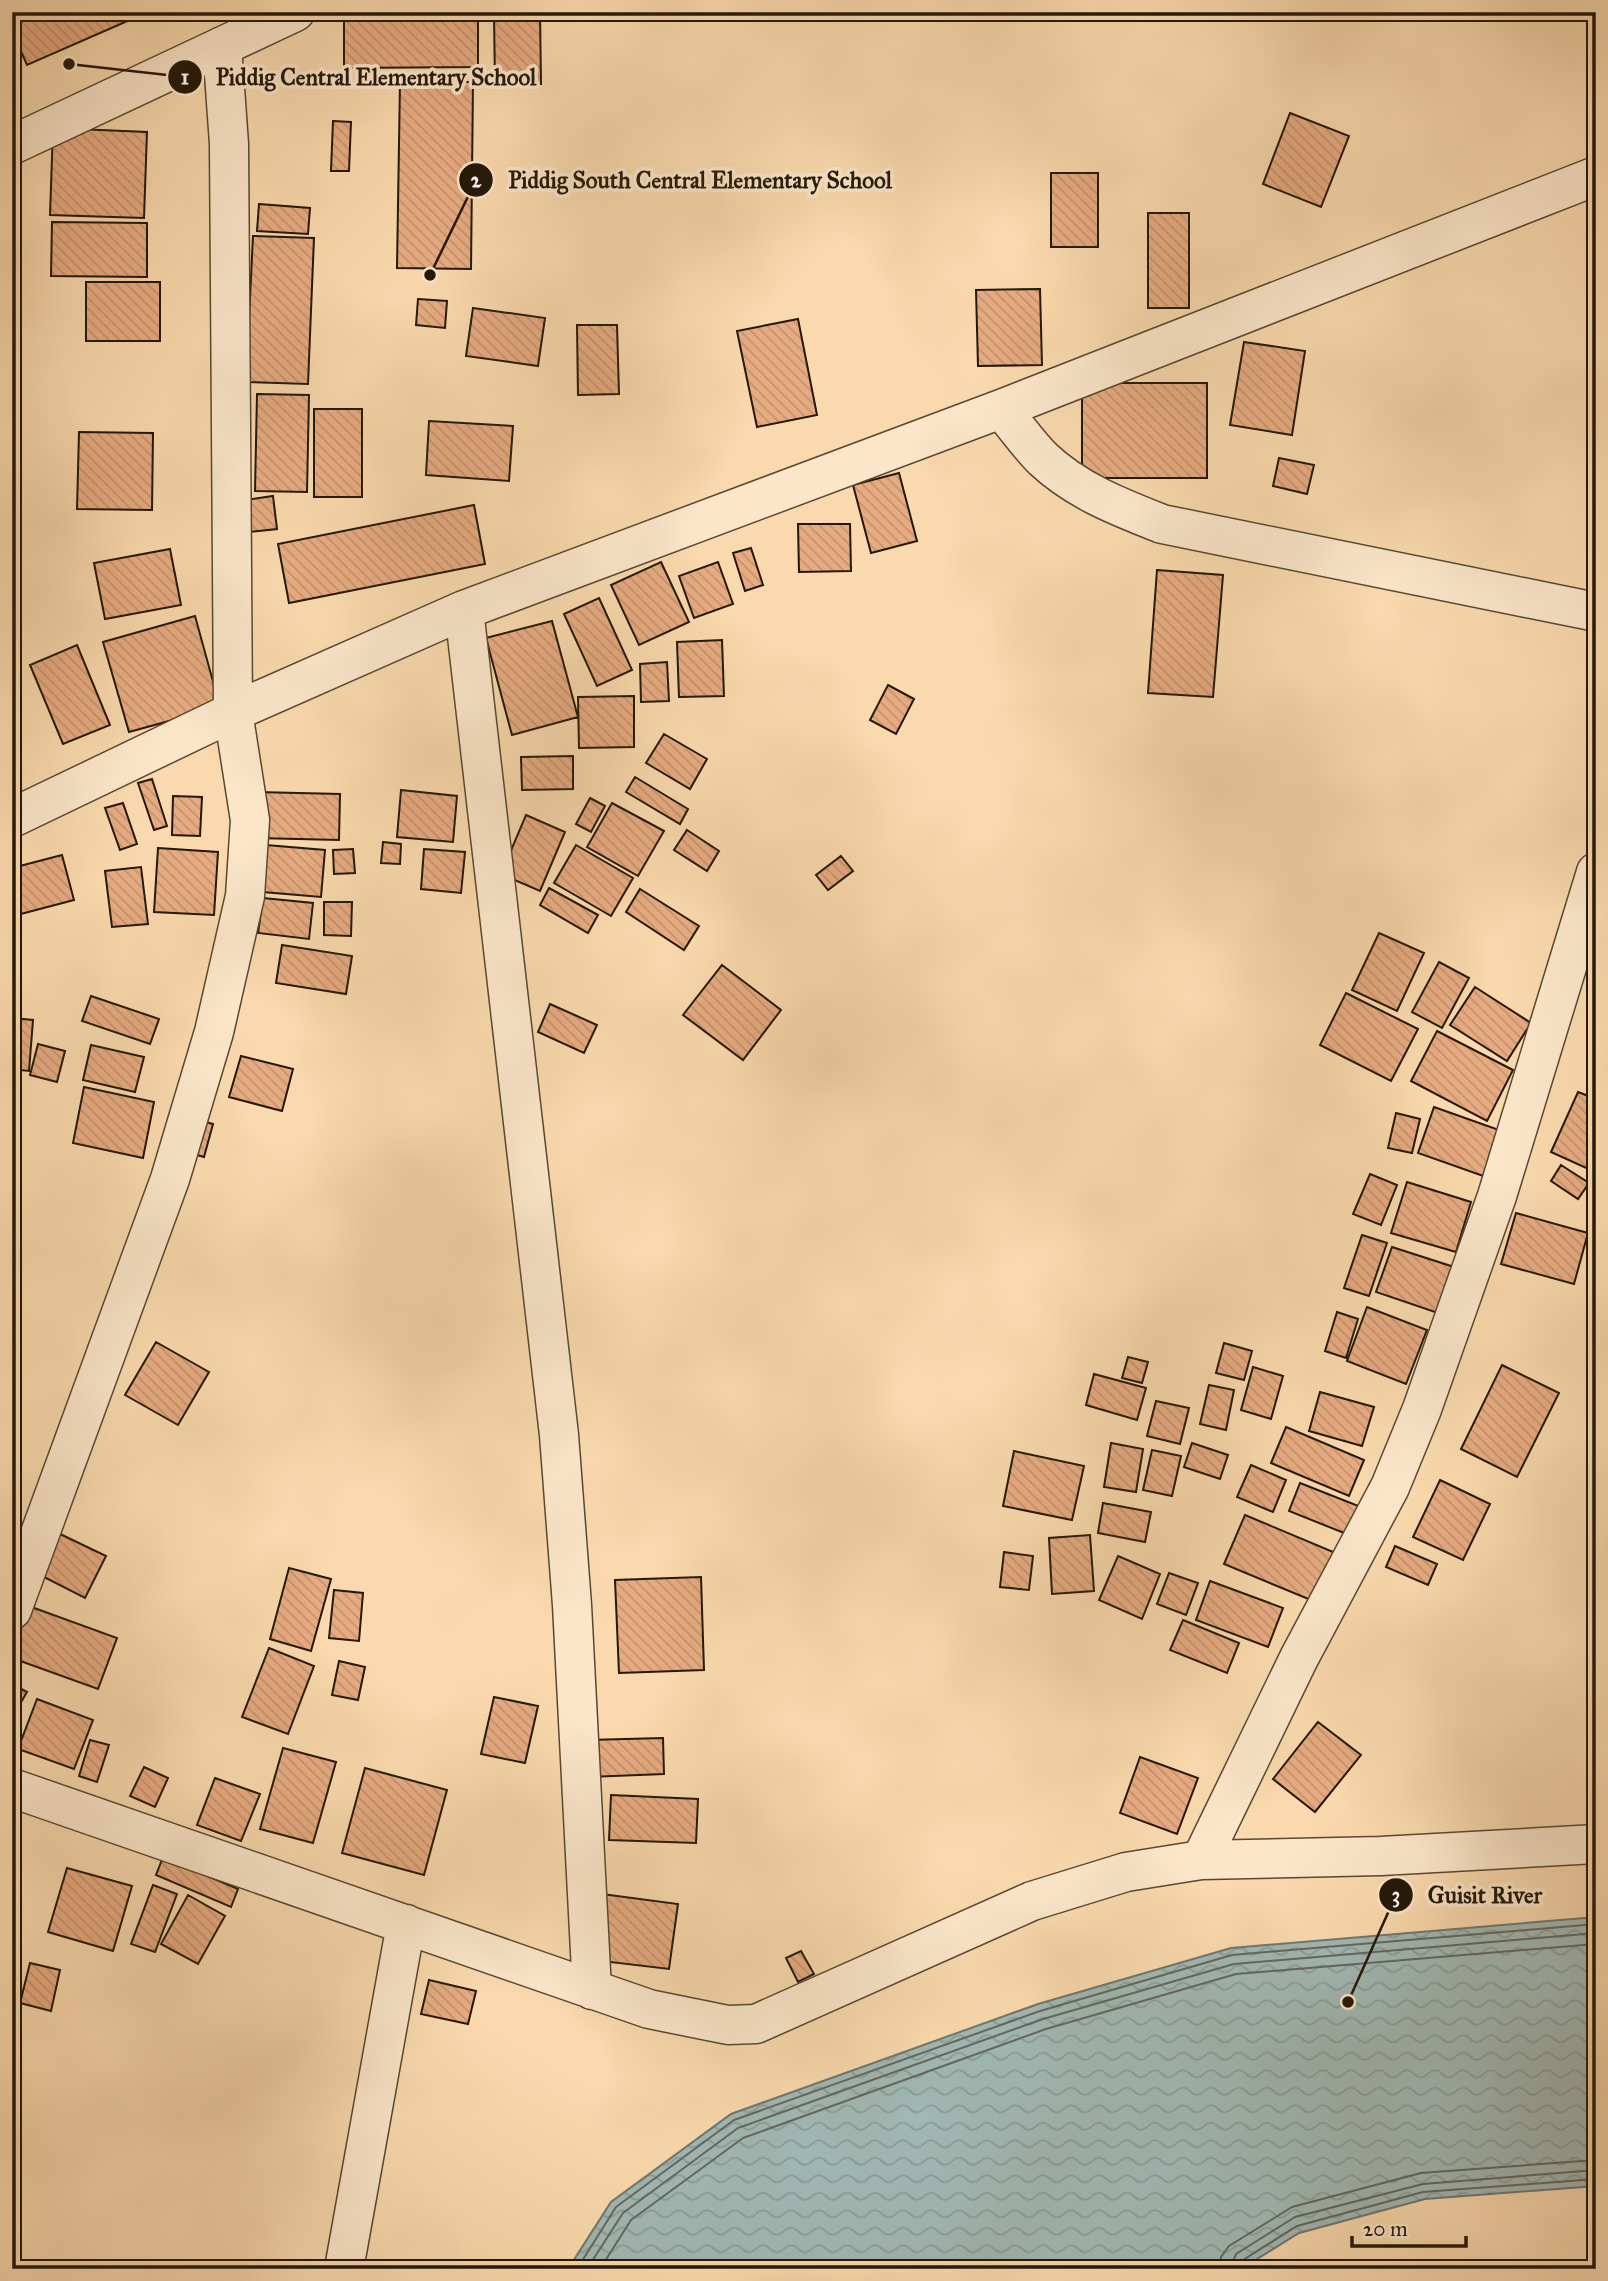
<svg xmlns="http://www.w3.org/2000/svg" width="1608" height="2281" font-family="'IM FELL Great Primer',serif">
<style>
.water{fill:url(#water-waves);stroke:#6f7870;stroke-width:2}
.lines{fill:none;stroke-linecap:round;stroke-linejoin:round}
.shore{stroke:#62685e;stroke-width:2}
.building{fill:url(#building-back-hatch);stroke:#231809;stroke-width:2}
.minor-casing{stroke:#584832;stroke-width:41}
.minor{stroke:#fbe6ca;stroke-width:38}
.leader{fill:none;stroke:#231809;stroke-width:2.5}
.callout-dot{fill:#231809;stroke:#fbe6ca;stroke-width:2.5}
.mark-label{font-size:21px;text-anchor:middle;font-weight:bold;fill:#fff}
.callout-label{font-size:23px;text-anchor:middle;font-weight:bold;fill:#231809;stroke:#fbe6ca;stroke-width:7;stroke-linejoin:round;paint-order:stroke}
</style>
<defs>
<pattern id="water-waves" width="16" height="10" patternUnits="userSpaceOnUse" patternTransform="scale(1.75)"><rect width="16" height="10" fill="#a1b8b4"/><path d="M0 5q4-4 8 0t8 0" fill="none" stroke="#8a9d99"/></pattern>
<pattern id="building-back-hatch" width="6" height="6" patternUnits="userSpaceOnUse" patternTransform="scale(1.75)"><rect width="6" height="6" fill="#e7ab81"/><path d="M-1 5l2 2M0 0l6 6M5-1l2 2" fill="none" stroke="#c6926e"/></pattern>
</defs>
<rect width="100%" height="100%" fill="#f9d9ad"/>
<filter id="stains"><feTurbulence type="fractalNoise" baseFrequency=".00286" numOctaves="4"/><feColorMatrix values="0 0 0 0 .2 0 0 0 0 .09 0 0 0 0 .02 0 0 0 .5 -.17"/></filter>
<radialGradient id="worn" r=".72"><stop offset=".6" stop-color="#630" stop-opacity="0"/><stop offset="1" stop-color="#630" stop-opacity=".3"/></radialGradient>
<!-- water -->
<path class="water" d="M1596 1917V2186L1425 2199 1299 2233 1241 2269H568L611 2202 731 2114 1038 2004 1231 1948Z"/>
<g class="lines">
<!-- shore -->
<path class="shore" d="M577 2269 616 2207 734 2120 1040 2011 1232 1955 1596 1924
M587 2269 623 2213 738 2128 1043 2019 1234 1964 1596 1933
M600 2269 631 2220 743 2138 1046 2029 1236 1974 1596 1944
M1220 2269 1221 2257 1229 2246 1292 2207 1421 2173 1596 2160
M1230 2269 1236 2254 1295 2217 1423 2184 1596 2170
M1239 2269 1243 2260 1297 2226 1423 2192 1596 2179"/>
</g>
<!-- building -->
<path class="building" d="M12 12H148L27 65 12 31Z
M344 12H478V67L344 68Z
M540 12 541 84 495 85 494 13Z
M400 81 473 82 471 269 397 268Z
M1290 113 1349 136 1321 207 1263 184Z
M333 121 351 122 349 171H331Z
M53 128 147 132 144 218 50 215Z
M1051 173H1098V247H1051Z
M259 204 310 208 308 234 257 231Z
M1148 213H1189V308H1148Z
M52 222 147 223V277L51 276Z
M253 236 314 238 308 384 246 382Z
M86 282H160V341H86Z
M1040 289 1042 365 978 366 976 290Z
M418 299 447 301 445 328 416 325Z
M473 308 545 318 538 366 466 356Z
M798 319 817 415 757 427 737 331Z
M577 325H617L619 394 578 395Z
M1244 342 1305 351 1292 435 1230 425Z
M1082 383H1207V478H1082Z
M257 394 309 395 307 492 255 491Z
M314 409H362V497H314Z
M429 421 513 426 509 481 426 475Z
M79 432 153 433 152 510 77 509Z
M1279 458 1314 465 1307 494 1273 486Z
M899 473 917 541 871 553 853 485Z
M273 496 277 529 249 532 245 500Z
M474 505 485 564 289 603 278 544Z
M798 524H850L851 571 799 572Z
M751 548 763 585 745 591 733 553Z
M170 549 181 605 105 619 94 563Z
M661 562 689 622 639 645 611 585Z
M718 562 733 604 694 618 679 576Z
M1157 570 1223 575 1213 697 1148 693Z
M599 598 632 670 597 686 564 614Z
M195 616 220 707 129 732 103 642Z
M552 621 578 717 512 735 486 638Z
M722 640 724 696 679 697 677 642Z
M77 645 110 725 63 744 30 665Z
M667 662 669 701 641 702 640 664Z
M888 685 914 699 896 734 870 720Z
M634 696V747L579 748 578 697Z
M664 734 707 759 690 789 646 763Z
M573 756V789L522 790 521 757Z
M635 777 688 809 680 824 626 792Z
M152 779 167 826 154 830 138 783Z
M401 790 457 796 453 842 397 837Z
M257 792 340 794 339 840 256 838Z
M173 796 202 797 200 836 172 835Z
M590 798 605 806 591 832 576 824Z
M123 803 137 844 120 850 105 808Z
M612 803 664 831 638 876 587 847Z
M526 815 565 832 540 891 501 874Z
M687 830 719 851 707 871 674 850Z
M383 842 401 844 400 864 381 863Z
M266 845 325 850 321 897 263 892Z
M576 845 633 878 611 916 554 883Z
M158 848 218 852 214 915 154 912Z
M353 849 355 873 334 874 333 850Z
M424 849 465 852 461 893 421 889Z
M62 855 74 900 17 915 12 897V868Z
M841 856 853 871 828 890 816 875Z
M141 867 148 924 112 927 105 871Z
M549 888 598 915 588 933 540 905Z
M640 889 699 926 684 950 626 912Z
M263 898 313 903 309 939 258 933Z
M324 902H352L351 936 324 935Z
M1379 933 1424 953 1397 1011 1352 990Z
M282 945 352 956 346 994 276 983Z
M1439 962 1469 978 1442 1028 1412 1012Z
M722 965 781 1010 743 1060 683 1015Z
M1475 987 1531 1023 1507 1061 1450 1025Z
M1346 993 1418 1029 1391 1081 1320 1045Z
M91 996 159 1019 150 1044 82 1021Z
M550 1004 597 1025 584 1053 538 1032Z
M12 1018 33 1020 29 1071 12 1069Z
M1437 1031 1513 1070 1487 1121 1411 1081Z
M38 1044 65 1051 57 1082 30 1075Z
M91 1045 144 1057 135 1092 83 1080Z
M241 1056 293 1069 282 1111 229 1097Z
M84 1087 154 1102 143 1158 73 1143Z
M1578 1092 1596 1099 1595 1172 1551 1152Z
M1434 1107 1502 1131 1486 1177 1418 1153Z
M1396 1113 1420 1119 1412 1153 1388 1148Z
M191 1118 213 1124 204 1157 182 1151Z
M1561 1165 1589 1183 1578 1199 1551 1181Z
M1370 1174 1397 1185 1381 1225 1353 1214Z
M1407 1182 1471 1202 1456 1252 1391 1233Z
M1516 1213 1588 1233 1574 1284 1501 1264Z
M1362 1235 1387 1243 1369 1296 1344 1288Z
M1392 1247 1454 1267 1438 1313 1376 1292Z
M1367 1307 1427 1330 1406 1384 1347 1361Z
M1337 1312 1358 1319 1346 1358 1325 1351Z
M156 1342 209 1372 178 1425 125 1395Z
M1224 1343 1252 1351 1244 1380 1216 1373Z
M1128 1357 1148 1362 1142 1383 1122 1378Z
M1502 1365 1559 1393 1517 1477 1461 1449Z
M1253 1367 1283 1376 1271 1419 1241 1410Z
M1094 1374 1146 1388 1137 1420 1086 1405Z
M1209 1385 1234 1390 1226 1430 1200 1424Z
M1320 1392 1374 1407 1362 1446 1309 1431Z
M1156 1401 1189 1408 1180 1444 1147 1436Z
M1286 1427 1364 1460 1349 1496 1271 1463Z
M1111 1443 1143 1449 1136 1492 1104 1487Z
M1192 1443 1228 1455 1220 1479 1184 1467Z
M1152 1450 1181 1456 1172 1496 1143 1490Z
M1014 1451 1084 1466 1072 1520 1003 1506Z
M1251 1465 1286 1480 1273 1512 1237 1497Z
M1440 1480 1490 1504 1463 1560 1413 1537Z
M1300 1483 1361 1507 1349 1535 1289 1511Z
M1103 1503 1151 1512 1145 1542 1098 1533Z
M1245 1515 1338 1554 1318 1603 1224 1564Z
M60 1534 106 1556 85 1598 40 1575Z
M1090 1535 1094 1591 1052 1594 1049 1538Z
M1395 1546 1437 1564 1428 1585 1386 1567Z
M1004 1552 1033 1556 1029 1590 1000 1587Z
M1118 1556 1160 1574 1142 1619 1099 1600Z
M289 1568 331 1579 311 1651 270 1639Z
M1169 1573 1198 1583 1186 1615 1157 1604Z
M701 1577 704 1670 619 1673 615 1580Z
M1210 1581 1283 1608 1268 1647 1196 1620Z
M334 1590 363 1593 359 1641 329 1638Z
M26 1605 117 1638 98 1689 12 1658V1643Z
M1183 1620 1239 1643 1227 1673 1170 1650Z
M269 1648 314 1666 288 1734 242 1717Z
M339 1661 365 1667 358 1700 332 1695Z
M12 1684 27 1692 12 1718Z
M494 1697 538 1706 525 1763 481 1754Z
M37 1699 93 1720 74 1769 18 1749Z
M1318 1722 1361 1755 1315 1812 1273 1779Z
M663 1738 664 1774 588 1777V1740Z
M90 1740 109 1745 97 1782 79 1776Z
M283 1748 336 1762 313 1843 260 1829Z
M1140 1757 1198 1778 1177 1834 1120 1813Z
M144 1767 168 1778 155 1807 130 1796Z
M365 1768 447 1790 424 1875 342 1853Z
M215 1778 260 1794 241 1841 197 1825Z
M611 1795 698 1799 696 1843 609 1840Z
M163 1857 238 1889 231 1907 156 1875Z
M67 1868 132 1886 113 1951 48 1932Z
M153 1885 177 1894 155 1952 131 1944Z
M602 1894 678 1904 669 1969 593 1960Z
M188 1895 225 1916 198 1964 161 1944Z
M801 1951 814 1974 798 1982 786 1958Z
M30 1963 60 1970 51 2011 20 2003Z
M429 1980 476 1991 468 2024 421 2014Z"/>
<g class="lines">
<defs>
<path id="minor" d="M12 145 295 12
M1001 409C1015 425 1028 444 1043 459 1077 491 1119 507 1162 524L1596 612
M464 610 559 1435 572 1605 592 1990
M12 818 233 712 464 610 1001 409 1596 176
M12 1610 170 1179 214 1032 245 896 250 820 233 712 229 144 222 46
M12 1788 649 2009 728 2025 756 2024 1032 1901 1126 1872 1201 1860 1381 1856 1596 1844
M1201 1860 1299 1658 1390 1487 1422 1409 1497 1196 1596 872
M344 2269 406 1924"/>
</defs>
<!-- minor casing -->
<use href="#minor" class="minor-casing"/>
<!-- minor -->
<use href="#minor" class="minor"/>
</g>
<!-- callouts -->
<path class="leader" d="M69 64L185 77M430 275L476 180M1348 2002L1396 1895"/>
<g class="callout-dot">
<circle cx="69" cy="64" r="7"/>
<circle cx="430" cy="275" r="7"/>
<circle cx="1348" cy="2002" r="7"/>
<circle cx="185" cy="77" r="18"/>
<circle cx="476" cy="180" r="18"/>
<circle cx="1396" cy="1895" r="18"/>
</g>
<g class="mark-label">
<text x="185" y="84">1</text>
<text x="476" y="187">2</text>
<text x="1396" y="1902">3</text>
</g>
<g class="callout-label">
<text x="376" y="85">Piddig Central Elementary School</text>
<text x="700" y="188">Piddig South Central Elementary School</text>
<text x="1485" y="1903">Guisit River</text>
</g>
<!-- margin -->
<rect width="1608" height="2281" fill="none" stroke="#f9d9ad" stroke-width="42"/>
<rect x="14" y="14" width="1580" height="2253" fill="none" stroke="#231809" stroke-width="3.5"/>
<rect x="21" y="21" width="1566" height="2239" fill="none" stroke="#231809" stroke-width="2"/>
<!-- scale -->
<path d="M1352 2236v10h114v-10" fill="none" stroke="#231809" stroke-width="3.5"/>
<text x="1363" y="2236" font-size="21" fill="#231809" stroke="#fbe6ca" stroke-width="5" paint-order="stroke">20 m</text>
<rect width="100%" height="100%" filter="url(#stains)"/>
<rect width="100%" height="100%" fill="url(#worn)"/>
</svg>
